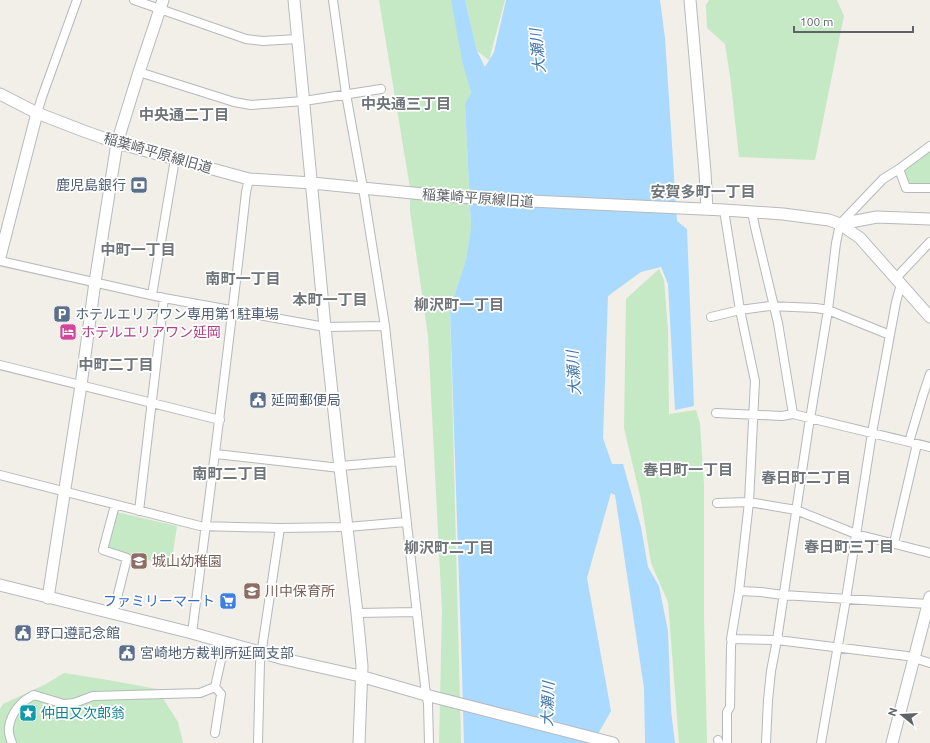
<svg xmlns="http://www.w3.org/2000/svg" width="930" height="743" font-family="Ubuntu,'Noto Sans JP',sans-serif">
<style>
.green{fill:#c5e8c5}
.water{fill:#aadaff}
.lines{fill:none;stroke-linecap:round;stroke-linejoin:round}
.street-casing{stroke:#b5b8bc;stroke-width:10}
.secondary-casing{stroke:#b6babf;stroke-width:13}
.street{stroke:#fff;stroke-width:8}
.secondary{stroke:#fff;stroke-width:11}
.labels{text-anchor:middle;stroke-width:3.5;stroke-linejoin:round;paint-order:stroke}
.street-label{font-size:14px;fill:#5f6368;stroke:#fff}
.service-label{font-size:14px;fill:#4e5e75;stroke:#fff;text-anchor:start}
.hotel-label{font-size:14px;fill:#b23c85;stroke:#fff;text-anchor:start}
.education-label{font-size:14px;fill:#785e54;stroke:#fff;text-anchor:start}
.shop-label{font-size:14px;fill:#366cbe;stroke:#fff;text-anchor:end}
.culture-label{font-size:14px;fill:#0d838f;stroke:#fff;text-anchor:start}
.water-label{font-size:15px;font-style:italic;fill:#4174aa;stroke:#fff}
.neighbourhood-label{font-size:15px;font-weight:bold;fill:#70757a;stroke:#fff}
</style>
<rect width="100%" height="100%" fill="#f1efe8"/>
<!-- green -->
<path class="green" d="M379 0H452L471 94 465 104 471 227 466 260 450 309 461 743H439L442 611 428 336 410 211V188Z
M465 0H505L489 60 477 51Z
M709 0H837L844 16 815 160 739 157 730 76 725 44 707 28 706 5Z
M930 150V186L906 185 901 171Z
M659 269 664 280 668 330 669 414 696 410 700 423 704 485V618L707 743H679L668 602 651 563 641 500 624 428 626 299Z
M116 512 177 526 171 566 126 554 107 547Z
M64 673 108 680 157 689 178 722 183 743H0V709L3 704 46 684Z"/>
<!-- water -->
<path class="water" d="M451 0H465L477 51 485 67 494 52 506 0H660L665 38 677 221 687 229 694 406 675 410 668 284 661 267 641 272 608 296 603 438 612 464H623L641 527 648 567 659 586 668 631 671 710 675 743H645L644 688 615 495 611 493 587 578 611 711 593 743H464L462 672 450 309 466 260 471 227 465 104 471 93 462 60Z"/>
<g class="lines">
<defs>
<path id="street" d="M134 0 246 39 263 41 298 39
M333 0 346 94 363 188 385 326 426 695 428 703 429 743
M139 72 234 102 251 105 304 101 381 89
M37 113 42 97 77 0
M899 169 906 188H930
M724 210 740 310 755 381 749 502 739 591 731 639 777 640 907 656 930 663
M752 212 755 227 778 323 793 414 930 447
M0 261 164 298 325 327 385 326
M896 278 930 242
M152 295 175 159
M711 317 740 310 770 306 816 308 828 310 890 335
M0 365 220 420
M716 413 782 416 793 414
M909 442 923 395 930 374
M216 454 340 468
M340 466 400 461
M0 475 200 526 280 528 347 527 406 522
M717 503 749 502 796 510 856 534 930 553
M139 511 164 298
M894 543 917 444
M739 591 761 592 783 595 928 604
M357 613 417 612
M113 614 127 558 103 550 115 505
M192 633C211 486 230 340 246 192L249 179
M215 687 221 694 215 733
M718 740 719 743
M12 743C10 738 8 732 9 727 11 713 21 701 34 695L64 704 74 703 93 696 200 693 215 687 225 642
M258 743 260 662 280 528
M727 743V712L730 707 731 646 732 639
M766 743 768 700 771 671 777 640 808 431 828 310 836 243 840 224 883 179 899 169 930 146
M821 743 846 599 872 433 896 302 901 284"/>
<path id="secondary" d="M294 0 325 327 340 468 357 613 362 666 359 743
M690 0 705 172 707 209
M0 94 37 113 81 130 117 143 249 179 312 183 443 196 509 200 724 210 783 214 829 220 840 224 860 238 930 317
M840 224 877 217 930 219
M0 257 37 113
M0 585 192 633 284 659 360 676 426 695 613 743
M48 598 81 385 95 282 117 143 139 72 163 0
M892 743 930 597"/>
</defs>
<!-- street casing -->
<use href="#street" class="street-casing"/>
<!-- secondary casing -->
<use href="#secondary" class="secondary-casing"/>
<!-- street -->
<use href="#street" class="street"/>
<!-- secondary -->
<use href="#secondary" class="secondary"/>
</g>
<!-- icons -->
<defs>
<symbol id="bank-square" viewBox="-11 -11 22 22"><rect x="-9" y="-9" width="18" height="18" rx="4" fill="#5c6f8a" stroke="#fff"/><path d="M-6-4H6V4H-6ZM0-2.3a2.3 2.3 0 1 0 0 4.6a2.3 2.3 0 1 0 0-4.6Z" fill="#fff"/></symbol>
<symbol id="parking-square" viewBox="-11 -11 22 22"><rect x="-9" y="-9" width="18" height="18" rx="4" fill="#5c6f8a" stroke="#fff"/><path d="M-3.5-5.5H1a3.5 3.5 0 0 1 0 7H-1V5.5H-3.5ZM-1-3.4V-.6H.8a1.4 1.4 0 0 0 0-2.8Z" fill="#fff"/></symbol>
<symbol id="hotel-square" viewBox="-11 -11 22 22"><rect x="-9" y="-9" width="18" height="18" rx="4" fill="#d1479c" stroke="#fff"/><path d="M-6-4.5h1.5V1H6V5H4.5V3h-9V5H-6ZM-4 0a1.8 1.8 0 1 1 3.6 0ZM.5 0V-2.5h3Q6-2.5 6 0Z" fill="#fff"/></symbol>
<symbol id="civic-square" viewBox="-11 -11 22 22"><rect x="-9" y="-9" width="18" height="18" rx="4" fill="#5c6f8a" stroke="#fff"/><path d="M-.6-6.5H3V-4.5H.6V-3L4-1V1h2V6H-6V1h2V-1L-.6-3ZM-1.2 2.5V6h2.4V2.5Z" fill="#fff"/></symbol>
<symbol id="school-square" viewBox="-11 -11 22 22"><rect x="-9" y="-9" width="18" height="18" rx="4" fill="#8d6e63" stroke="#fff"/><path d="M0-5L7-2L0 1L-7-2ZM-4 1L0 2.5L4 1V4Q0 6-4 4Z" fill="#fff"/></symbol>
<symbol id="supermarket-square" viewBox="-11 -11 22 22"><rect x="-9" y="-9" width="18" height="18" rx="4" fill="#3f7fe0" stroke="#fff"/><path d="M-6-5.5h2.5l.6 2H6L4.5 2H-2.5L-4.4-4H-6ZM-1.5 3.2a1.3 1.3 0 1 0 .1 0ZM3 3.2a1.3 1.3 0 1 0 .1 0Z" fill="#fff"/></symbol>
<symbol id="sight-square" viewBox="-11 -11 22 22"><rect x="-9" y="-9" width="18" height="18" rx="4" fill="#0f9aa8" stroke="#fff"/><path d="M0-6L1.8-2.2L6-1.7L2.9 1.2L3.7 5.4L0 3.3L-3.7 5.4L-2.9 1.2L-6-1.7L-1.8-2.2Z" fill="#fff"/></symbol>
</defs>
<g fill-rule="evenodd">
<use href="#bank-square" x="129" y="175" width="20" height="20"/>
<use href="#parking-square" x="52" y="304" width="20" height="20"/>
<use href="#hotel-square" x="58" y="322" width="20" height="20"/>
<use href="#civic-square" x="248" y="390" width="20" height="20"/>
<use href="#school-square" x="129" y="551" width="20" height="20"/>
<use href="#school-square" x="242" y="581" width="20" height="20"/>
<use href="#supermarket-square" x="218" y="591" width="20" height="20"/>
<use href="#civic-square" x="13" y="623" width="20" height="20"/>
<use href="#civic-square" x="117" y="643" width="20" height="20"/>
<use href="#sight-square" x="18" y="703" width="20" height="20"/>
</g>
<g class="labels">
<!-- street labels -->
<g class="street-label">
<text transform="translate(158 153) rotate(16)" y="5">稲葉崎平原線旧道</text>
<text transform="translate(478 198) rotate(4)" y="5">稲葉崎平原線旧道</text>
</g>
<!-- service labels -->
<g class="service-label">
<text x="126" y="190" text-anchor="end">鹿児島銀行</text>
<text x="75" y="319">ホテルエリアワン専用第1駐車場</text>
<text x="271" y="405">延岡郵便局</text>
<text x="36" y="638">野口遵記念館</text>
<text x="140" y="658">宮崎地方裁判所延岡支部</text>
</g>
<!-- hotel labels -->
<g class="hotel-label">
<text x="81" y="337">ホテルエリアワン延岡</text>
</g>
<!-- education labels -->
<g class="education-label">
<text x="152" y="566">城山幼稚園</text>
<text x="265" y="596">川中保育所</text>
</g>
<!-- shop labels -->
<g class="shop-label">
<text x="215" y="606">ファミリーマート</text>
</g>
<!-- culture labels -->
<g class="culture-label">
<text x="41" y="718">仲田又次郎翁</text>
</g>
<!-- water labels -->
<g class="water-label">
<text transform="translate(538 51) rotate(-96)" y="5">大瀬川</text>
<text transform="translate(574 373) rotate(-94)" y="5">大瀬川</text>
<text transform="translate(548 704) rotate(-88)" y="5">大瀬川</text>
</g>
<!-- neighbourhood labels -->
<g class="neighbourhood-label">
<text x="406" y="109">中央通三丁目</text>
<text x="184" y="120">中央通二丁目</text>
<text x="703" y="197">安賀多町一丁目</text>
<text x="138" y="255">中町一丁目</text>
<text x="243" y="284">南町一丁目</text>
<text x="330" y="305">本町一丁目</text>
<text x="459" y="310">柳沢町一丁目</text>
<text x="116" y="370">中町二丁目</text>
<text x="688" y="475">春日町一丁目</text>
<text x="230" y="479">南町二丁目</text>
<text x="806" y="483">春日町二丁目</text>
<text x="849" y="552">春日町三丁目</text>
<text x="449" y="553">柳沢町二丁目</text>
</g>
</g>
<!-- north arrow -->
<g transform="translate(902 715) rotate(288)" stroke="#ffffff" stroke-width="3" paint-order="stroke">
<path d="M0-3L7 15L0 10L-7 15Z" fill="#5f6368"/>
<text y="-6" font-size="11" font-weight="bold" text-anchor="middle" fill="#5f6368">N</text>
</g>
<!-- scale -->
<path d="M794 26v6h119v-6" fill="none" stroke="#5f6368" stroke-width="2"/>
<text x="800" y="26" font-size="12" fill="#5f6368" stroke="#ffffff" stroke-width="3" paint-order="stroke">100 m</text>
</svg>
